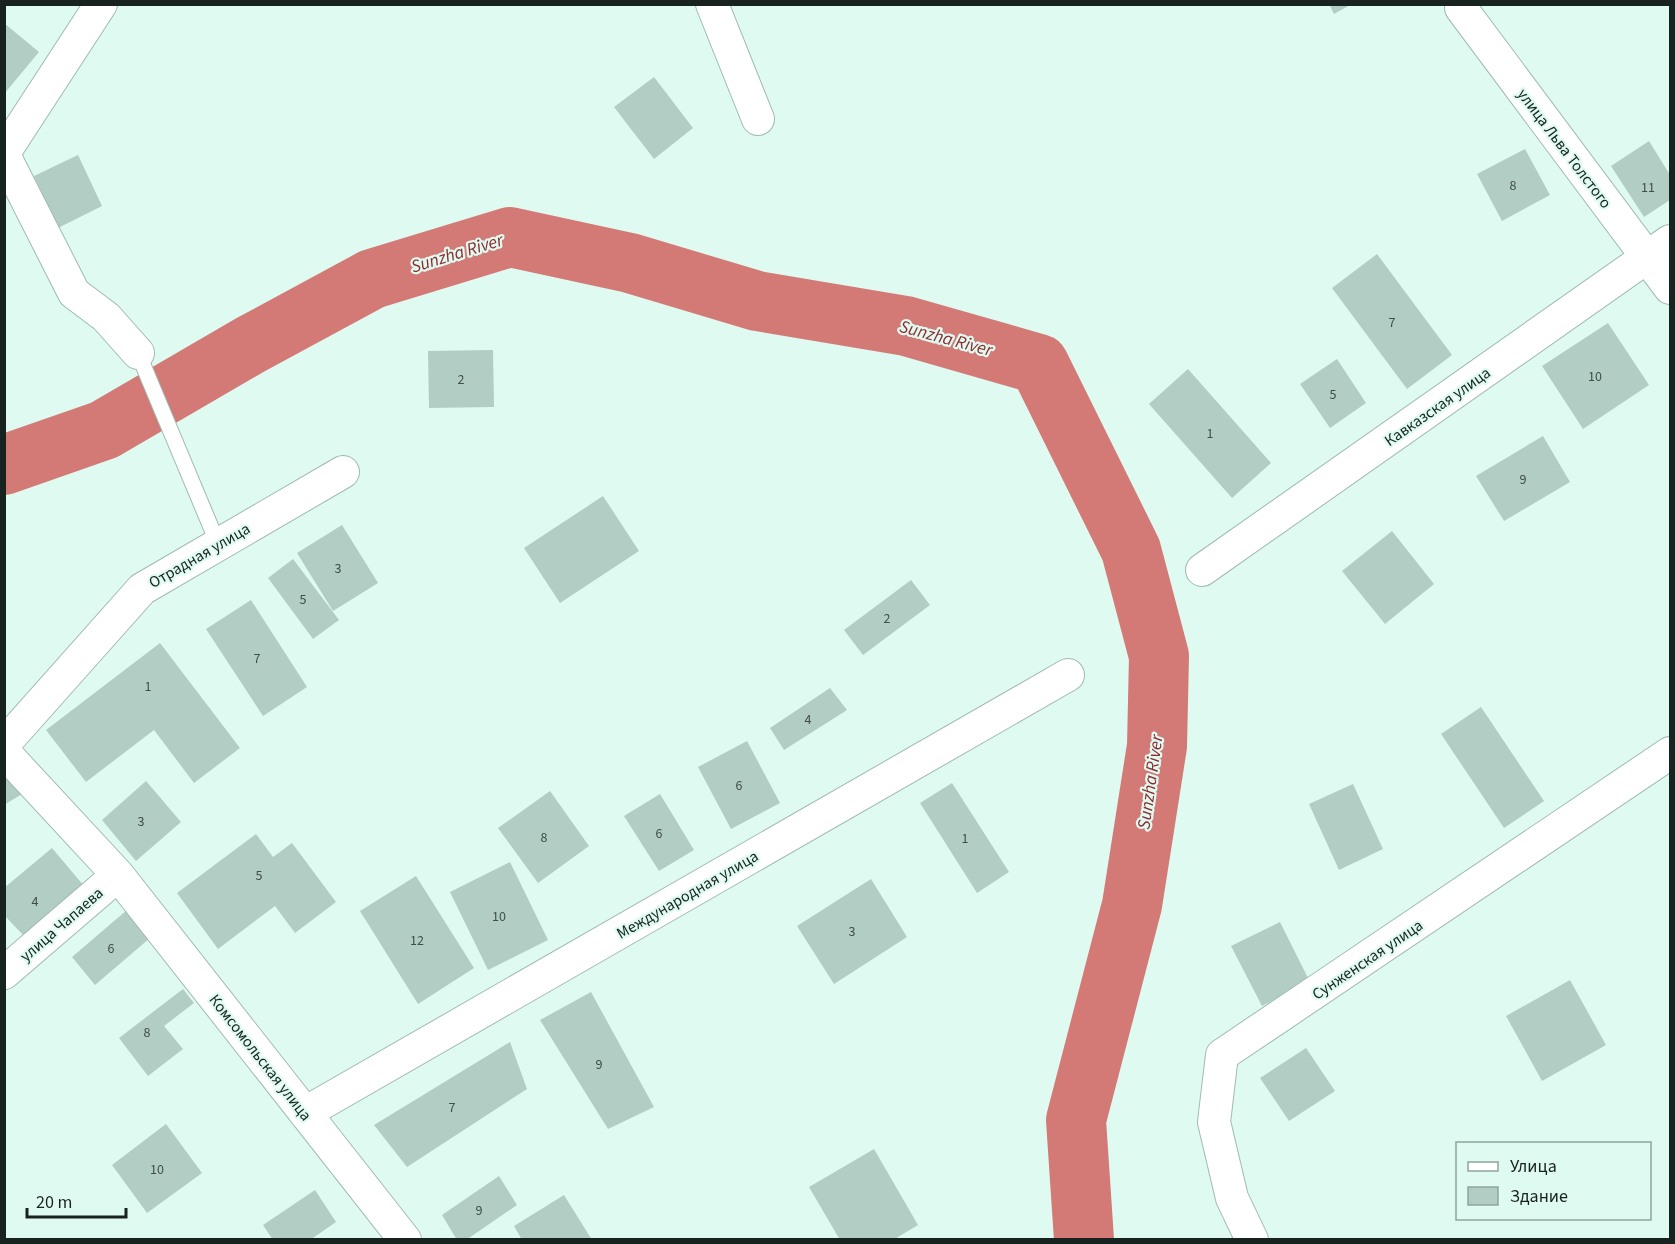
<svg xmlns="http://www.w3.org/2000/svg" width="1675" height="1244" font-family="'Source Sans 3',sans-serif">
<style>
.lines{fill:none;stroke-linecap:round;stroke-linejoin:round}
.river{stroke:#d37a77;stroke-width:60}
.building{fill:#b2cdc3}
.service-casing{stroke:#9fbab0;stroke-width:17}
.minor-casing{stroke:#9fbab0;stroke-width:34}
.service{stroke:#fff;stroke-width:15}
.minor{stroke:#fff;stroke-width:32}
.labels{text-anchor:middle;stroke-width:4.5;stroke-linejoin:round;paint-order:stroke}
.number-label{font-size:14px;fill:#3e4e48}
.street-label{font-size:16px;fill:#18231f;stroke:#dffbf1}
.water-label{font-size:18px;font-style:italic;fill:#91272c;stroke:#dffbf1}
</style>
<rect width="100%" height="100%" fill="#dffbf1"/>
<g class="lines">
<!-- river -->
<path class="river" d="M4 465 104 430 250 345 372 279 510 237 630 263 757 301 906 326 1039 364 1131 550 1159 656 1157 746 1132 905 1076 1120 1084 1240"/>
</g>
<!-- building -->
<path class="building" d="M1329 4H1352L1334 14Z
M4 23 39 52 4 94Z
M654 77 693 128 654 159 614 107Z
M1649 141 1670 175V200L1644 217 1611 166Z
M1525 149 1550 195 1502 221 1477 174Z
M78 155 102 206 58 228 34 176Z
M1377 254 1452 355 1407 389 1332 288Z
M1608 323 1649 385 1583 429 1542 366Z
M493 350 494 407 429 408 428 351Z
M1337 359 1366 403 1330 428 1300 384Z
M1188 369 1271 463 1232 498 1149 404Z
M1543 436 1570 482 1504 521 1476 476Z
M603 496 639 551 560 603 524 548Z
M342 525 378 583 333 611 297 553Z
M1392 531 1434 584 1385 624 1342 571Z
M293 559 339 620 313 639 268 578Z
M911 580 930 605 863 655 844 630Z
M251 600 307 687 263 716 206 629Z
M160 643 240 748 194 783 154 730 86 782 46 730Z
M830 688 847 710 784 750 770 728Z
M1481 707 1544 801 1504 828 1441 734Z
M747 741 780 803 731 829 698 767Z
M4 764 22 794 4 805Z
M146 781 181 822 136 861 102 820Z
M952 783 1009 872 977 893 920 803Z
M1353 784 1383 849 1339 870 1309 804Z
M550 791 589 846 538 883 498 828Z
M660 794 694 850 659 871 624 816Z
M256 834 273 857 292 843 336 902 295 933 275 906 218 949 177 893Z
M52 848 84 886 24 936 4 915V888Z
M510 862 548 940 488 970 450 892Z
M416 876 474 968 418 1004 360 911Z
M871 879 907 937 834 984 797 926Z
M127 910 150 938 95 985 72 957Z
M1280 922 1310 982 1262 1006 1231 946Z
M1570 980 1606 1045 1542 1081 1506 1016Z
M183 989 194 1003 164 1026 183 1049 148 1076 119 1038Z
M591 992 654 1107 608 1129 540 1020Z
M510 1042 527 1089 407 1167 374 1125Z
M1306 1048 1335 1091 1289 1121 1260 1078Z
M166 1124 202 1173 147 1213 112 1165Z
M874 1149 918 1225 893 1240H840L809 1187Z
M499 1176 517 1205 466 1240H457L442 1215Z
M315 1190 336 1222 310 1240H273L263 1225Z
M564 1195 592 1240H522L514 1226Z"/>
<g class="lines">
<defs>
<path id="service" d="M138 353 218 544"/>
<path id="minor" d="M712 4 758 119
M1461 8 1670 288
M4 153 101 4
M4 155 74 293 106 317 138 353
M1202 570 1670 241
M4 744 142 589 343 472
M4 752 118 875 405 1240
M4 973 118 875
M305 1113 1068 675
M1252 1240 1232 1198 1214 1122 1222 1055 1670 753"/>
</defs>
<!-- service casing -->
<use href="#service" class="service-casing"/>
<!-- minor casing -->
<use href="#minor" class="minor-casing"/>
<!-- service -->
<use href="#service" class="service"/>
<!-- minor -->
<use href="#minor" class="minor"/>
</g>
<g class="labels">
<!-- number labels -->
<g class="number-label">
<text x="1513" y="190">8</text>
<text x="1648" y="192">11</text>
<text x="1392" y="327">7</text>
<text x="1595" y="381">10</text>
<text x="461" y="384">2</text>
<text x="1333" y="399">5</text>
<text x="1210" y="438">1</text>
<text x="1523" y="484">9</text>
<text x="338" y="573">3</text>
<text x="303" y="604">5</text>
<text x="887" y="623">2</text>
<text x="257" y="663">7</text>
<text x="148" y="691">1</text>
<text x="808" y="724">4</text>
<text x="739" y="790">6</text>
<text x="141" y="826">3</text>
<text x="659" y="838">6</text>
<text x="544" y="842">8</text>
<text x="965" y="843">1</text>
<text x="259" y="880">5</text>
<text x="35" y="906">4</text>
<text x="499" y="921">10</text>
<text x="852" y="936">3</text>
<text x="417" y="945">12</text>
<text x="111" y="953">6</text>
<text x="147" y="1037">8</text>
<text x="599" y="1069">9</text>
<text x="452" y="1112">7</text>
<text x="157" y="1174">10</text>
<text x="479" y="1215">9</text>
</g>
<!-- street labels -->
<g class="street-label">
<text transform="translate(1565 148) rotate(53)" y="6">улица Льва Толстого</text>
<text transform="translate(1437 406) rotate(-35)" y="6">Кавказская улица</text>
<text transform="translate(199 555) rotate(-30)" y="6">Отрадная улица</text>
<text transform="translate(687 894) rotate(-30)" y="6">Международная улица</text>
<text transform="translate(61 924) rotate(-41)" y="6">улица Чапаева</text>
<text transform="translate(1367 959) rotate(-34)" y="6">Сунженская улица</text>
<text transform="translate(261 1057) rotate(52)" y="6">Комсомольская улица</text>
</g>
<!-- water labels -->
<g class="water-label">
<text transform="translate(457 253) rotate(-17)" y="6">Sunzha River</text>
<text transform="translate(946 338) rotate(15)" y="6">Sunzha River</text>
<text transform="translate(1150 782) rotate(-82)" y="6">Sunzha River</text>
</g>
</g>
<!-- border -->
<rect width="1675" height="1244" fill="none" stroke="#18231f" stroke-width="12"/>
<!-- legend -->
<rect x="1456" y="1142" width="195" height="78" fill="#dffbf1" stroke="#8fa59d" stroke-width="1.5"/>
<rect x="1468" y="1162" width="30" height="9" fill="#ffffff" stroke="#8fa59d" stroke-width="1.5"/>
<text x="1510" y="1172" font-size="18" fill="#18231f">Улица</text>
<rect x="1468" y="1187" width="30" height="18" fill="#b2cdc3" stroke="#8fa59d" stroke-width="1.5"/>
<text x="1510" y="1202" font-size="18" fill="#18231f">Здание</text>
<!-- scale -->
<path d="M27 1208v9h99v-9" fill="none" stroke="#18231f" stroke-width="3"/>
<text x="36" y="1208" font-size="18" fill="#18231f" stroke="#dffbf1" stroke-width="4.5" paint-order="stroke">20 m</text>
</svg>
